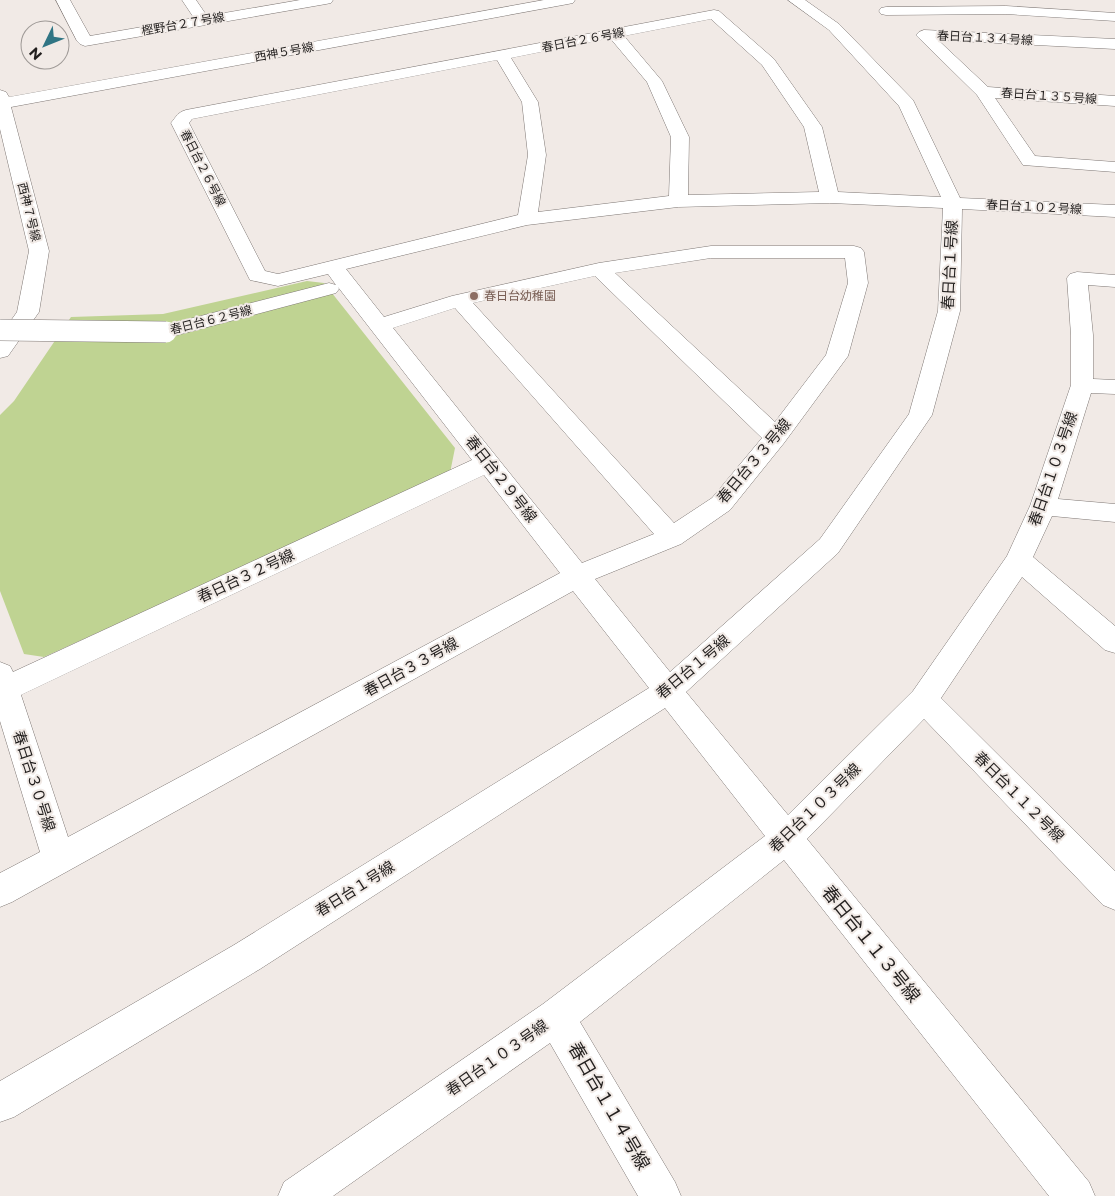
<svg xmlns="http://www.w3.org/2000/svg" width="1115" height="1196" font-family="Montserrat,'Noto Sans JP',sans-serif">
<style>
.green{fill:#bfd392}
.lines{fill:none;stroke-linecap:round;stroke-linejoin:round}
.minor-casing{stroke:#7e7774;stroke-width:1}
.minor{fill:#fff;fill-rule:evenodd}
.minor-bridge-casing{stroke:#7e7774;stroke-width:22;stroke-linecap:butt}
.minor-bridge{stroke:#fff;stroke-width:21}
.education-dot{fill:#8d6e63;stroke:#f1eae6;stroke-width:2}
.labels{text-anchor:middle;stroke-width:4;stroke-linejoin:round;paint-order:stroke}
.far-street-label{font-size:12px;fill:#221f1e;stroke:#f1eae6}
.far-education-label{font-size:12px;fill:#785e54;stroke:#f1eae6;text-anchor:start}
.street-label{font-size:15px;fill:#221f1e;stroke:#f1eae6}
.near-street-label{font-size:18px;fill:#221f1e;stroke:#f1eae6}
</style>
<rect width="100%" height="100%" fill="#f1eae6"/>
<!-- green -->
<path class="green" d="M307 281 324 283 455 448 450 473 44 657 24 654 0 591V415L14 401 71 317 163 314Z"/>
<g class="lines">
<defs>
<path id="minor" d="M56 0H70L90 36 194 18 182 0H196L207 16 300 0H333L331 3 326 4 85 46 80 44 77 41Z
M544 0H575L573 3 568 4 11 107 49 251 39 312 8 356 0 358V336L17 312 29 251 0 129V90L6 92 9 97Z
M788 0H805L839 24 913 100 960 198 1115 205V217L962 209 960 311 932 415 838 553 686 692 788 815 913 691 1007 556 1030 506 1071 385V335L1067 278 1070 274 1077 272 1115 275V287L1088 285 1093 335V379L1115 380V394L1091 393 1058 499 1115 504V522L1052 516 1033 557 1115 626V653L1105 650 1022 577 941 698 1115 871V910L1103 905 924 719 807 839 1089 1182 1095 1196H1049L784 860 580 1022 675 1182 681 1196H638L550 1043 333 1196H278L284 1182 543 1004 765 836 665 708 260 969 14 1117 0 1122V1081L234 945 649 688 573 591 12 902 0 907V873L40 852 0 721V662L10 666 13 672 472 460 338 287 339 289 336 293 166 338 158 337 155 332 158 327 329 283 336 285 328 274 278 286 250 280 171 123C176 117 178 112 186 110L714 10 719 11 774 59 822 127 838 192 941 197 899 106 829 30ZM711 19 762 65 804 127 819 192 688 195 689 137 662 81 624 36ZM610 38 647 82 671 137 669 196 538 212 546 155 538 102 511 58ZM497 60 522 102 528 155 518 215 278 274 265 271 189 123 192 119ZM830 203 943 208 938 311 909 414 820 539 670 672 595 579 681 544 730 510 784 443 848 356 868 283 864 252 861 248 854 246H711L599 263 452 296 384 317 346 269 527 225 678 207ZM711 258H845L848 283 826 355 775 422 615 273ZM595 276 762 438 712 498 674 523 473 303ZM455 308 654 534 582 563 393 328ZM484 475 560 573 68 837 21 695Z
M1006 6 1115 13V21L1006 14 886 15 881 14 879 11 881 8 886 7Z
M924 30 1115 39V49L938 40 988 87 1115 96V106L995 98 1035 156 1115 162V172L1023 165 977 95 919 38 916 35 919 32Z"/>
</defs>
<!-- minor casing -->
<use href="#minor" class="minor-casing"/>
<!-- minor -->
<use href="#minor" class="minor"/>
<defs>
<path id="minor-bridge" d="M0 330 166 332"/>
</defs>
<!-- minor-bridge casing -->
<use href="#minor-bridge" class="minor-bridge-casing"/>
<!-- minor-bridge -->
<use href="#minor-bridge" class="minor-bridge"/>
</g>
<!-- markers -->
<circle class="education-dot" cx="474" cy="296" r="5"/>
<g class="labels">
<!-- far-street labels -->
<g class="far-street-label">
<text transform="translate(183 24) rotate(-10)" y="4">樫野台２７号線</text>
<text transform="translate(985 38) rotate(3)" y="4">春日台１３４号線</text>
<text transform="translate(583 40) rotate(-11)" y="4">春日台２６号線</text>
<text transform="translate(284 52) rotate(-10)" y="4">西神５号線</text>
<text transform="translate(1049 96) rotate(4)" y="4">春日台１３５号線</text>
<text transform="translate(203 168) rotate(63)" y="4">春日台２６号線</text>
<text transform="translate(1034 207) rotate(3)" y="4">春日台１０２号線</text>
<text transform="translate(29 212) rotate(76)" y="4">西神７号線</text>
<text transform="translate(211 320) rotate(-14)" y="4">春日台６２号線</text>
</g>
<!-- far-education labels -->
<g class="far-education-label">
<text x="484" y="300">春日台幼稚園</text>
</g>
<!-- street labels -->
<g class="street-label">
<text transform="translate(950 265) rotate(-87)" y="5">春日台１号線</text>
<text transform="translate(754 461) rotate(-50)" y="5">春日台３３号線</text>
<text transform="translate(1053 469) rotate(-71)" y="5">春日台１０３号線</text>
<text transform="translate(501 479) rotate(52)" y="5">春日台２９号線</text>
<text transform="translate(246 576) rotate(-25)" y="5">春日台３２号線</text>
<text transform="translate(411 667) rotate(-29)" y="5">春日台３３号線</text>
<text transform="translate(693 667) rotate(-40)" y="5">春日台１号線</text>
<text transform="translate(34 781) rotate(72)" y="5">春日台３０号線</text>
<text transform="translate(1019 797) rotate(45)" y="5">春日台１１２号線</text>
<text transform="translate(815 808) rotate(-44)" y="5">春日台１０３号線</text>
<text transform="translate(355 889) rotate(-32)" y="5">春日台１号線</text>
<text transform="translate(497 1058) rotate(-35)" y="5">春日台１０３号線</text>
</g>
<!-- near-street labels -->
<g class="near-street-label">
<text transform="translate(871 944) rotate(51)" y="6">春日台１１３号線</text>
<text transform="translate(609 1106) rotate(60)" y="6">春日台１１４号線</text>
</g>
</g>
<!-- north arrow -->
<g transform="translate(45 45) rotate(227)"><circle r="24" fill="#f1eae6" stroke="#9e9996"/>
<path d="M0-4L9 19L0 12L-9 19Z" fill="#307584"/>
<text y="-8" font-size="14" font-weight="bold" text-anchor="middle" fill="#221f1e">N</text>
</g>
</svg>
